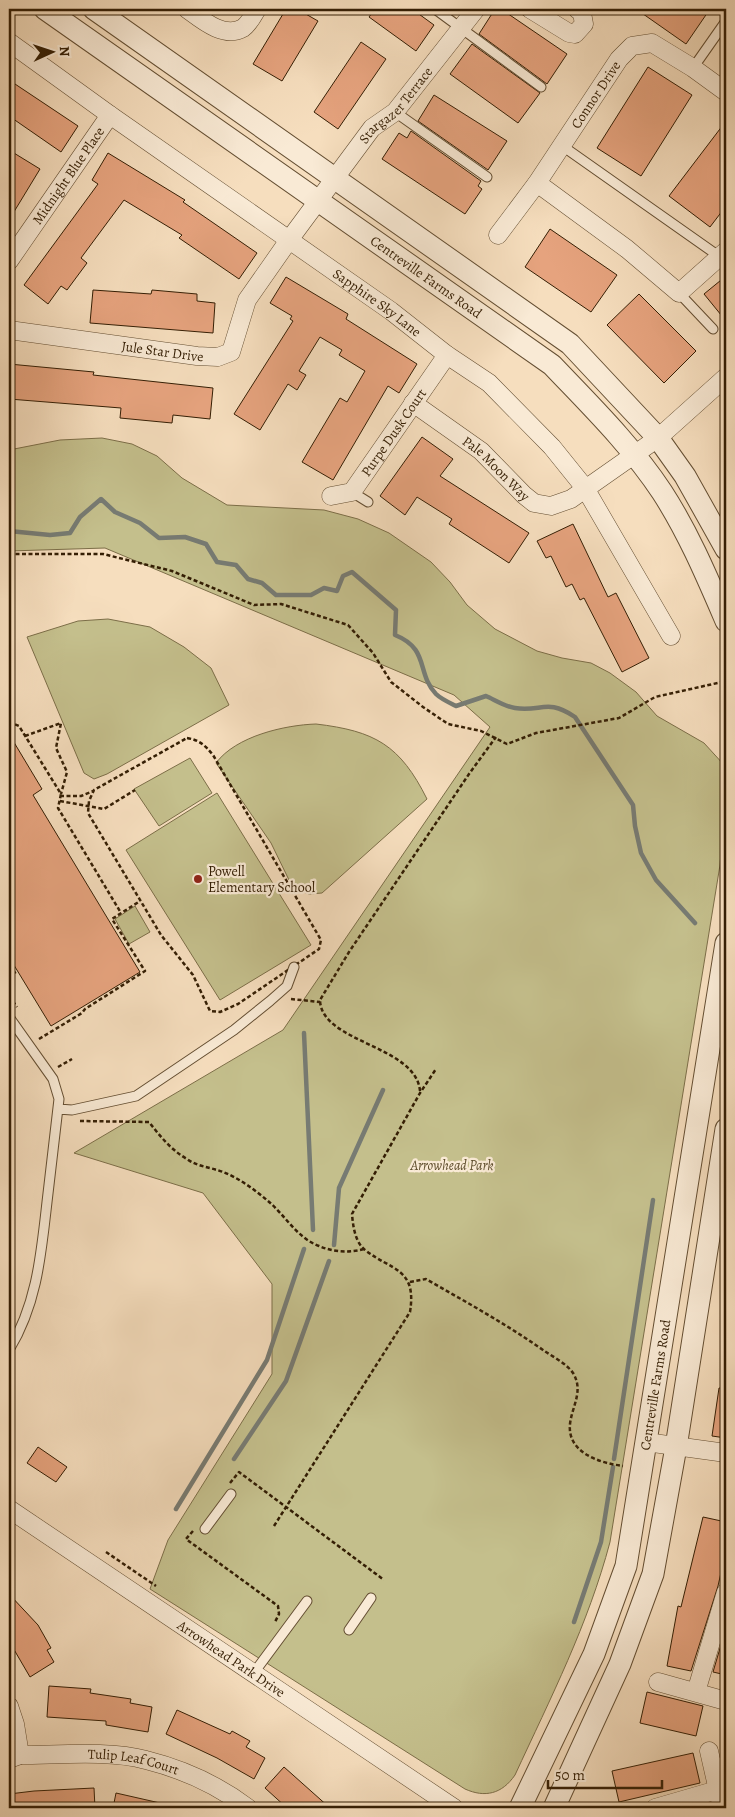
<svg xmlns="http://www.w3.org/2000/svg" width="735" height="1817" font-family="Alegreya,serif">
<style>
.green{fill:#c4bf8c;stroke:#7c6e48}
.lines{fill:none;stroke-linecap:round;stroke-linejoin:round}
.stream{stroke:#777b73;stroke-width:4.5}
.building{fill:#e6a37e;stroke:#341e04}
.service-casing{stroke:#644e32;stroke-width:11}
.minor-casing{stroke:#644e32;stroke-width:19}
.tertiary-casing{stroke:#644e32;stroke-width:23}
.path{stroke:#341e04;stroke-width:2.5;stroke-dasharray:4 2.5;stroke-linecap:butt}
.service{stroke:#f9ead5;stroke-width:9}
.minor{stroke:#f9ead5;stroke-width:18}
.tertiary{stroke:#f9ead5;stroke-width:21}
.poi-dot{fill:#8f2418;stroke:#f9ead5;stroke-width:2}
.labels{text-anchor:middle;stroke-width:4.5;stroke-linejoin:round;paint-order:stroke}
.street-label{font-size:14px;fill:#341e04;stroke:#f9ead5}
.poi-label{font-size:14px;fill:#341e04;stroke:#f9ead5;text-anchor:start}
.park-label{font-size:14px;font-style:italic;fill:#5f4e2d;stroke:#f9ead5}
</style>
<rect width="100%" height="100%" fill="#f6debe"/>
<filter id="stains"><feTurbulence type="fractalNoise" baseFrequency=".004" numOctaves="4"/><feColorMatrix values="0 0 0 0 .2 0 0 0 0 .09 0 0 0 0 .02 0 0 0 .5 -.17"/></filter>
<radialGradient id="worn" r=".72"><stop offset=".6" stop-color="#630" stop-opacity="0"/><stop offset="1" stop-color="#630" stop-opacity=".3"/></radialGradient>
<!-- green -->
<path class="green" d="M102 438 132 444 157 456 182 478 227 505 324 510 358 519 389 533 431 562 450 582 467 605 495 629 537 651 562 658 591 663 610 673 636 692 657 716 704 743 725 766 724 816 720 865 610 1542C588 1625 551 1697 515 1775 502 1794 485 1798 465 1789L150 1589 168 1540 272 1374V1284L203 1193 74 1153 283 1030 490 727 454 695 105 548 9 551V450L60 440Z
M108 619 150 627 184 647 211 668 229 705 107 774 94 779 84 773 27 637 78 621Z
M316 724C375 731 400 745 427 799L322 893 309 894 300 891 289 880 271 843 216 763C236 736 285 725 316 724Z
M190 758 212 793 159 826 134 789Z
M217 793 311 945 220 1000 126 850Z
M135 906 150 932 129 944 115 919Z"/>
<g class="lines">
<!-- stream -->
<path class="stream" d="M9 531 50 535 70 533 80 517 101 499 115 512 140 523 159 538 185 537 206 544 217 562 236 565 248 579 262 583 276 595H311L324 588 337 591 343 576 352 572 396 610 395 635C430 649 416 673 436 694 441 699 450 703 456 706L486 696C495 700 506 707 515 708 542 712 547 698 575 717L633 805 635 826 641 853 656 880 695 923
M304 1033 313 1230
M334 1245 339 1188 383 1090
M234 1459 286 1381 329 1261
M614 1459 653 1200
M176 1509 267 1360 304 1249
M574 1622 601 1542 613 1467"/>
</g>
<!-- building -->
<path class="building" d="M286 9H297L318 21 282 81 253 64Z
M375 9H412L434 25 416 51 369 17Z
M495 9H501L567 54 547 84 479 34Z
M636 9H710L686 44Z
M361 42 386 59 338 129 314 112Z
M472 44 540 93 518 123 450 74Z
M648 67 692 95 641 176 597 148Z
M9 80 78 126 61 152 9 116Z
M434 95 507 141 488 170 418 121Z
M726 121V206L710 227 669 196Z
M411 131 481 181 478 186 482 189 465 214 382 159 399 133 407 138Z
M9 150 40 169 9 220Z
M108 153 185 200 183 202 257 253 239 279 179 238 182 235 124 200 81 258 87 263 67 290 61 286 48 304 24 285 98 184 92 180Z
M550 229 617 275 591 312 525 267Z
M726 276V321L704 294Z
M286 277 348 314 346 319 417 364 399 393 388 386 333 480 302 462 340 398 347 402 365 371 339 355 342 350 320 337 299 371 306 375 297 390 288 384 260 430 234 414 293 321 290 319 292 316 270 303Z
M93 290 151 294 152 290 197 294V301L215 303 213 333 90 323Z
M639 294 696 351 664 383 607 325Z
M9 364 94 372 93 375 213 388 210 419 173 415 172 423 120 418 121 408 9 399Z
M422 437 453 459 440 476 529 533 509 563 449 524 452 519 417 497 405 515 380 496Z
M573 524 608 597 616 593 649 658 622 672 584 598 580 600 572 584 566 587 551 556 546 558 537 541Z
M9 734 42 789 33 795 140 972 51 1026 9 957Z
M719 1388H726V1438L712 1436Z
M38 1447 67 1467 56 1482 27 1463Z
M703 1517 726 1522V1550L718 1586 691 1671 667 1666 678 1606 681 1607Z
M9 1594 38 1625 51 1648 47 1650 54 1662 30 1677 9 1641Z
M726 1628V1675L713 1672Z
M49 1686 91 1689 90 1693 131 1699 130 1703 152 1707 148 1732 106 1725V1721L47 1717Z
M647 1692 703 1706 696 1736 640 1723Z
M177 1710 230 1734 232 1731 250 1741 246 1747 265 1758 254 1779 217 1758 166 1734Z
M693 1753 700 1783 619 1802 612 1771Z
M284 1767 330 1808H287L265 1788Z
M94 1788 95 1808H9V1794L34 1791Z
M116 1793 160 1803 159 1808H113Z"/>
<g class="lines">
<defs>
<path id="service" d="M435 9 541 87
M693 68 726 21
M395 112 487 177
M561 145 720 257
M679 293 713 329
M352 492 368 502
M9 1017 53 1079 59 1099C55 1133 51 1168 47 1202 41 1255 37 1304 9 1350
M58 1109 72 1110 136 1096 234 1030 270 1001 287 986 294 967
M205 1529 231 1494
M349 1630 371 1598
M253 1674 307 1601"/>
<g id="minor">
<path d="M187 9C202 20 224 39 243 28 249 24 254 14 257 9"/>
<path d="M530 9 569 33 575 34 584 24 582 13 577 9"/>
<path id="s1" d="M9 42 110 115 391 311 447 355 489 383 552 447 585 488 671 636"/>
<path d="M537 183 627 249 679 293 726 251"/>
<path id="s2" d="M498 235 537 183 619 59 632 46 652 43 693 68 726 92"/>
<path id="s3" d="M9 261 110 115"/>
<path id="s4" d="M9 330 197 356 218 357 231 352 247 300 289 240 372 128 395 112 476 9"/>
<path id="s5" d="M413 403 481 451 524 495 534 503 551 506 571 499 658 438 726 377"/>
<path id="s6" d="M331 496 352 492 447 355"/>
<path d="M646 1442 726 1453"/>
<path id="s7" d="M9 1509 454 1808"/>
<path d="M658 1682 726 1701"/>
<path d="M696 1692 726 1592"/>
<path d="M9 1706 15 1724 20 1755"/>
<path d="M709 1751 722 1808"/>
<path id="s8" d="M9 1759 20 1755C58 1755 110 1750 146 1760 182 1769 219 1786 248 1808"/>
<path d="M655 1808 717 1790"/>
</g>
<g id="tertiary">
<path id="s9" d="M45 9 552 365C590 405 631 445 662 492 688 532 707 577 726 621"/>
<path d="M94 9 570 344 658 438 685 476 726 549"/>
<path id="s10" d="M520 1808 594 1654 626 1566 726 943"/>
<path d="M554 1808 620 1664 653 1574 676 1447 726 1129"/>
</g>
</defs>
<!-- service casing -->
<use href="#service" class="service-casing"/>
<!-- minor casing -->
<use href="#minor" class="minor-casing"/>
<!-- tertiary casing -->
<use href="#tertiary" class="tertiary-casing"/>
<!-- path -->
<path class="path" d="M9 554H103L172 571 254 605 281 604 348 625 373 653 391 682 423 707 448 724 481 731 507 744 536 733 619 718 655 697 722 682
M9 722 19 726 61 794 58 808 121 913
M25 736 61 723 56 748 67 772 61 794
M187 738C199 740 205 745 213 755L321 940 319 949 238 1004 220 1012 210 1011 193 975 161 935 88 813 89 801 94 790Z
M60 796H81L93 791
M60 801 104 809 135 790
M9 976 16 972
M9 996 17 1007
M291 999 320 1002
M39 1039 82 1013 85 1009 145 971 112 919 140 901
M58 1067 72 1059
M420 1091C416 1045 321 1043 320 1000L349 952 469 774 496 737
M80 1121 149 1122C160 1136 171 1150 187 1159 198 1167 210 1167 223 1172 239 1178 255 1190 268 1201 285 1215 297 1238 319 1246 333 1252 349 1253 364 1249
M410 1282 426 1279C466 1302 506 1324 543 1350 553 1357 566 1363 573 1373 584 1391 572 1406 570 1424 567 1453 600 1463 623 1466
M9 1369 14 1361
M230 1483 239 1472 384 1580
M274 1526 410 1312C417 1268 392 1271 365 1250 355 1242 353 1226 352 1214L420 1093 436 1069
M193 1531 186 1539 278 1606 279 1614 275 1622
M106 1552 156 1586"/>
<!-- service -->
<use href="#service" class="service"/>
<!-- minor -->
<use href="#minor" class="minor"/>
<!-- tertiary -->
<use href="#tertiary" class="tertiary"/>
</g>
<!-- markers -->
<circle class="poi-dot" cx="198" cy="879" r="5"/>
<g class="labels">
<!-- street labels -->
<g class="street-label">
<text dy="5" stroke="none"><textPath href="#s2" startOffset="171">Connor Drive</textPath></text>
<text dy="5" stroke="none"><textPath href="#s4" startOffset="525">Stargazer Terrace</textPath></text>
<text dy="5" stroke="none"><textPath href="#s3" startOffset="104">Midnight Blue Place</textPath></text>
<text dy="5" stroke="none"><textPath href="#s9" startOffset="466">Centreville Farms Road</textPath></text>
<text dy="5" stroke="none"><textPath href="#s1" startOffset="451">Sapphire Sky Lane</textPath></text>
<text dy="5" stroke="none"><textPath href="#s4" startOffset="155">Jule Star Drive</textPath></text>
<text dy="5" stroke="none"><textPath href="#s6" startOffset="94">Purpe Dusk Court</textPath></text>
<text dy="5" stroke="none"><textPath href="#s5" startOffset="106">Pale Moon Way</textPath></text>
<text dy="5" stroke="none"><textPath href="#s10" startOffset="448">Centreville Farms Road</textPath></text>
<text dy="5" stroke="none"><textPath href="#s7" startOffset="268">Arrowhead Park Drive</textPath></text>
<text dy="5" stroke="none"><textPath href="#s8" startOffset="126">Tulip Leaf Court</textPath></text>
</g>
<!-- poi labels -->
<g class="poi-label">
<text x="208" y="876">Powell<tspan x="208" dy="16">Elementary School</tspan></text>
</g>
<!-- park labels -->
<g class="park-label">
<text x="452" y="1170">Arrowhead Park</text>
</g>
</g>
<!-- margin -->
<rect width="735" height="1817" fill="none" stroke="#f6debe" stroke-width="30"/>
<rect x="10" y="10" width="715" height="1797" fill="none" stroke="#341e04" stroke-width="2.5"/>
<rect x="15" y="15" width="705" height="1787" fill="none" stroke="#341e04"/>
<!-- north arrow -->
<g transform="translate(52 52) rotate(87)" stroke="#f9ead5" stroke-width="4" paint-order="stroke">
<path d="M0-4L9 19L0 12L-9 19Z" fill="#341e04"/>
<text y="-8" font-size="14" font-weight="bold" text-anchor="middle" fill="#341e04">N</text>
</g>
<!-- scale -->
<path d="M548 1780v8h114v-8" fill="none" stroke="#341e04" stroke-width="2.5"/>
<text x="555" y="1780" font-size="15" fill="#341e04" stroke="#f9ead5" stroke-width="4" paint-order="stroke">50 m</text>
<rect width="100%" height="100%" filter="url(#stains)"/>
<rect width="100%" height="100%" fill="url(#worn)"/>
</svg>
